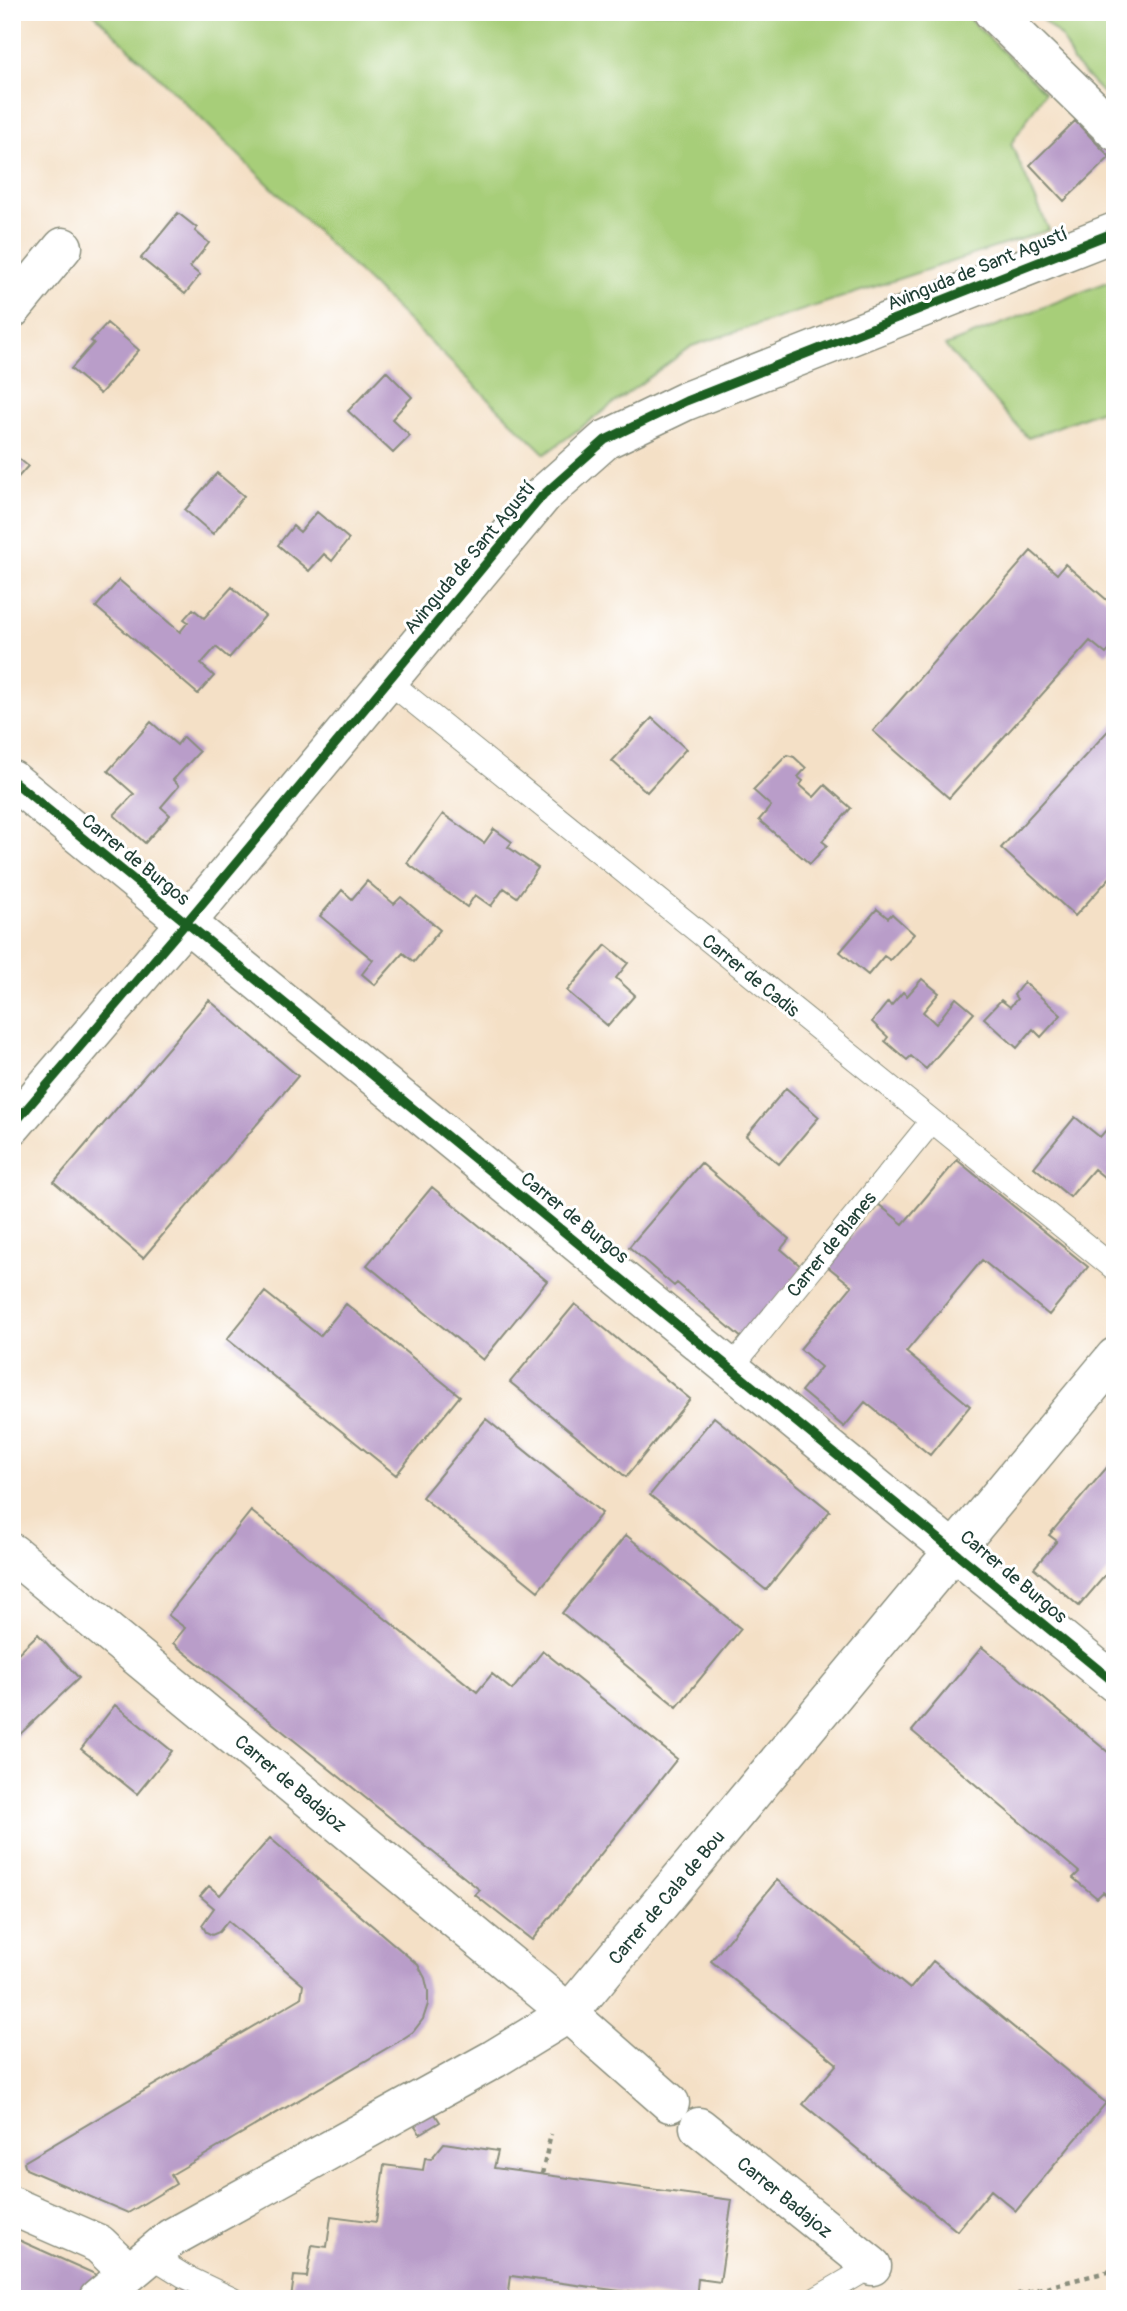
<svg xmlns="http://www.w3.org/2000/svg" width="1127" height="2311" font-family="Pangolin,sans-serif">
<style>
.green{fill:#a7ce79;stroke:#638656;stroke-width:2}
.water{fill:#64bde2;stroke:#427d8b;stroke-width:2}
.building{fill:#b99dc9}
.lines{fill:none;stroke-linecap:round;stroke-linejoin:round}
.service-casing{stroke:#8a8e7d;stroke-width:25}
.minor-casing{stroke:#8a8e7d;stroke-width:41}
.tertiary-casing{stroke:#8a8e7d;stroke-width:41}
.path{stroke:#8a8e7d;stroke-width:4.5;stroke-dasharray:5 5;stroke-linecap:butt}
.service{stroke:#fff;stroke-width:23}
.minor{stroke:#fff;stroke-width:38}
.tertiary{stroke:#fff;stroke-width:38}
.cycleway-casing{stroke:#fff;stroke-width:13}
.cycleway{stroke:#1b5e20;stroke-width:9}
.labels{text-anchor:middle;stroke-width:6;stroke-linejoin:round;paint-order:stroke}
.street-label{font-size:19px;fill:#1f3d34;stroke:#fff}
</style>
<rect width="100%" height="100%" fill="#fff"/>
<filter id="ink" filterUnits="userSpaceOnUse"><feTurbulence type="fractalNoise" baseFrequency=".0143" numOctaves="2"/><feDisplacementMap in="SourceGraphic" scale="14" xChannelSelector="R" yChannelSelector="G"/><feConvolveMatrix kernelMatrix="1 2 1 2 8 2 1 2 1" color-interpolation-filters="sRGB"/></filter>
<filter id="wash" filterUnits="userSpaceOnUse"><feTurbulence type="fractalNoise" baseFrequency=".00686" numOctaves="4" result="noise"/><feDisplacementMap in="SourceGraphic" scale="28" xChannelSelector="R" yChannelSelector="G"/><feGaussianBlur stdDeviation="1.57" result="paint"/><feColorMatrix in="noise" values="0 0 0 0 0 0 0 0 0 0 0 0 0 0 0 0 0 1.4 0 .05"/><feComposite in="paint" operator="in"/></filter>
<g filter="url(#wash)">
<rect width="100%" height="100%" fill="#f4e0c6"/>
<!-- green -->
<path class="green" d="M92 12H962L1045 92 1011 144 1049 230 692 346 545 454Z
M1034 12H1115V106L1073 62 1062 38Z
M1115 279V405L1028 438 945 346Z"/>
<!-- water -->
<path class="water" d="M1115 2154V2215L1105 2165Z"/>
<g id="blocks">
<!-- building -->
<path class="building" d="M1075 121 1110 157 1064 201 1030 165Z
M178 213 197 228 195 231 209 243 190 267 200 275 185 294 141 258Z
M107 323 139 350 100 394 71 369 94 343 91 341Z
M386 371 412 397 392 419 410 436 393 453 348 411Z
M12 453 28 466 12 484Z
M217 473 244 496 213 534 185 510Z
M317 512 349 539 332 561 324 554 309 571 278 545 293 526 300 532Z
M1031 551 1057 574 1065 564 1115 607V644L1106 654 1090 641 949 798 873 731Z
M119 580 180 632 188 622 184 619 193 609 204 618 232 587 265 616 229 658 216 647 201 664 214 676 198 694 96 607Z
M652 718 686 749 647 792 612 761Z
M151 722 177 745 183 737 199 752 173 780 179 786 161 807 170 815 145 843 114 815 134 794 108 771Z
M1115 723V872L1075 916 1001 848Z
M787 755 794 757 806 768 798 777 803 781 800 785 814 797 825 785 851 808 822 841 827 845 810 864 759 820 771 806 753 790Z
M443 814 484 843 494 829 512 842 508 847 538 868 517 897 504 888 491 906 475 895 467 907 407 863Z
M367 881 394 904 401 897 440 930 414 962 403 953 375 985 362 974 373 960 320 916 342 890 352 899Z
M877 909 888 918 892 914 914 934 890 960 884 956 868 975 840 952Z
M606 945 628 963 616 978 635 995 608 1026 567 991Z
M922 979 939 993 923 1012 936 1024 956 998 974 1013 926 1069 911 1056 907 1060 885 1041 888 1037 872 1022 888 1002 891 1006 903 992 907 996Z
M1024 982 1061 1015 1041 1037 1033 1029 1017 1048 984 1018 1001 1000 1010 1007 1017 999 1014 995Z
M209 1000 298 1076 143 1258 54 1182Z
M786 1088 819 1117 779 1164 746 1136Z
M1075 1117 1100 1137 1106 1130 1115 1137V1186L1094 1169 1070 1197 1034 1167Z
M957 1160 1088 1267 1049 1315 982 1260 906 1352 970 1406 930 1455 865 1402 844 1427 801 1391 821 1367 800 1349 852 1286 827 1266 878 1204 903 1224Z
M701 1163 789 1239 781 1249 803 1268 743 1339 677 1283 674 1286 629 1247Z
M432 1187 547 1281 483 1360 367 1265Z
M265 1292 320 1336 346 1304 460 1396 396 1475 227 1339Z
M575 1304 690 1399 626 1477 510 1382Z
M714 1417 830 1511 766 1590 650 1495Z
M486 1419 602 1513 538 1591 422 1497Z
M1115 1458V1564L1079 1606 1034 1568 1057 1541 1049 1535Z
M251 1511 477 1692 492 1674 512 1690 543 1651 677 1759 532 1940 475 1895 480 1890 173 1643 185 1628 168 1615Z
M626 1535 741 1629 677 1707 562 1613Z
M38 1634 79 1678 12 1742V1659Z
M982 1647 1115 1758V1902L1103 1892 1097 1898 1073 1878 1079 1872 912 1731Z
M115 1705 172 1751 137 1794 81 1749Z
M270 1838 418 1965 425 1978 428 1991V2004L423 2019 413 2032 401 2040 171 2175 176 2184 128 2213 26 2169 24 2162 301 1998 303 1985 228 1921 219 1932 212 1935 206 1932 202 1925 214 1908 200 1896 209 1886 220 1895Z
M777 1880 910 1989 933 1961 1106 2103 1016 2211 991 2190 957 2231 803 2104 837 2064 711 1961Z
M431 2108 440 2122 420 2134 411 2119Z
M444 2143 498 2151 494 2168 732 2200 720 2282 698 2279 696 2299H678L511 2276 508 2299H291L294 2276 307 2277 312 2245 327 2247 331 2216 376 2222 384 2165 423 2170 425 2158 431 2159Z
M12 2237 95 2274 97 2285 83 2299H12Z
M180 2284 211 2299H173Z"/>
</g>
</g>
<g filter="url(#ink)">
<use href="#blocks" fill-opacity="0" stroke="#8a8e7d" stroke-width="2"/>
<g class="lines">
<defs>
<path id="service" d="M387 680 1115 1269
M731 1368 932 1121
M150 2255 184 2276 232 2299
M816 2299 872 2266"/>
<path id="minor" d="M993 12 1115 131
M12 309 63 247
M12 780 1115 1683
M12 1553 547 1995 670 2103
M699 2127 872 2266
M12 2206 99 2244 129 2273
M98 2299 171 2238 494 2059 569 2013 1115 1357"/>
<path id="tertiary" d="M12 1126 186 923 543 495 605 440 686 401 1115 232"/>
</defs>
<!-- service casing -->
<use href="#service" class="service-casing"/>
<!-- minor casing -->
<use href="#minor" class="minor-casing"/>
<!-- tertiary casing -->
<use href="#tertiary" class="tertiary-casing"/>
<!-- path -->
<path class="path" d="M542 2174 551 2134
M900 2290 910 2299
M998 2299 1115 2270"/>
<!-- service -->
<use href="#service" class="service"/>
<!-- minor -->
<use href="#minor" class="minor"/>
<!-- tertiary -->
<use href="#tertiary" class="tertiary"/>
<defs>
<path id="cycleway" d="M12 780 1115 1683
M12 1126 186 923 543 495 605 440 686 401 1115 232"/>
</defs>
<!-- cycleway casing -->
<use href="#cycleway" class="cycleway-casing"/>
<!-- cycleway -->
<use href="#cycleway" class="cycleway"/>
</g>
</g>
<g class="labels">
<!-- street labels -->
<g class="street-label">
<text transform="translate(977 268) rotate(-22)" y="7">Avinguda de Sant Agustí</text>
<text transform="translate(469 557) rotate(-50)" y="7">Avinguda de Sant Agustí</text>
<text transform="translate(136 859) rotate(39)" y="7">Carrer de Burgos</text>
<text transform="translate(751 975) rotate(39)" y="7">Carrer de Cadis</text>
<text transform="translate(575 1217) rotate(39)" y="7">Carrer de Burgos</text>
<text transform="translate(831 1244) rotate(-51)" y="7">Carrer de Blanes</text>
<text transform="translate(1014 1576) rotate(40)" y="7">Carrer de Burgos</text>
<text transform="translate(291 1783) rotate(40)" y="7">Carrer de Badajoz</text>
<text transform="translate(666 1897) rotate(-50)" y="7">Carrer de Cala de Bou</text>
<text transform="translate(785 2197) rotate(39)" y="7">Carrer Badajoz</text>
</g>
</g>
<!-- margin -->
<rect width="1127" height="2311" fill="none" stroke="#fff" stroke-width="42"/>
</svg>
